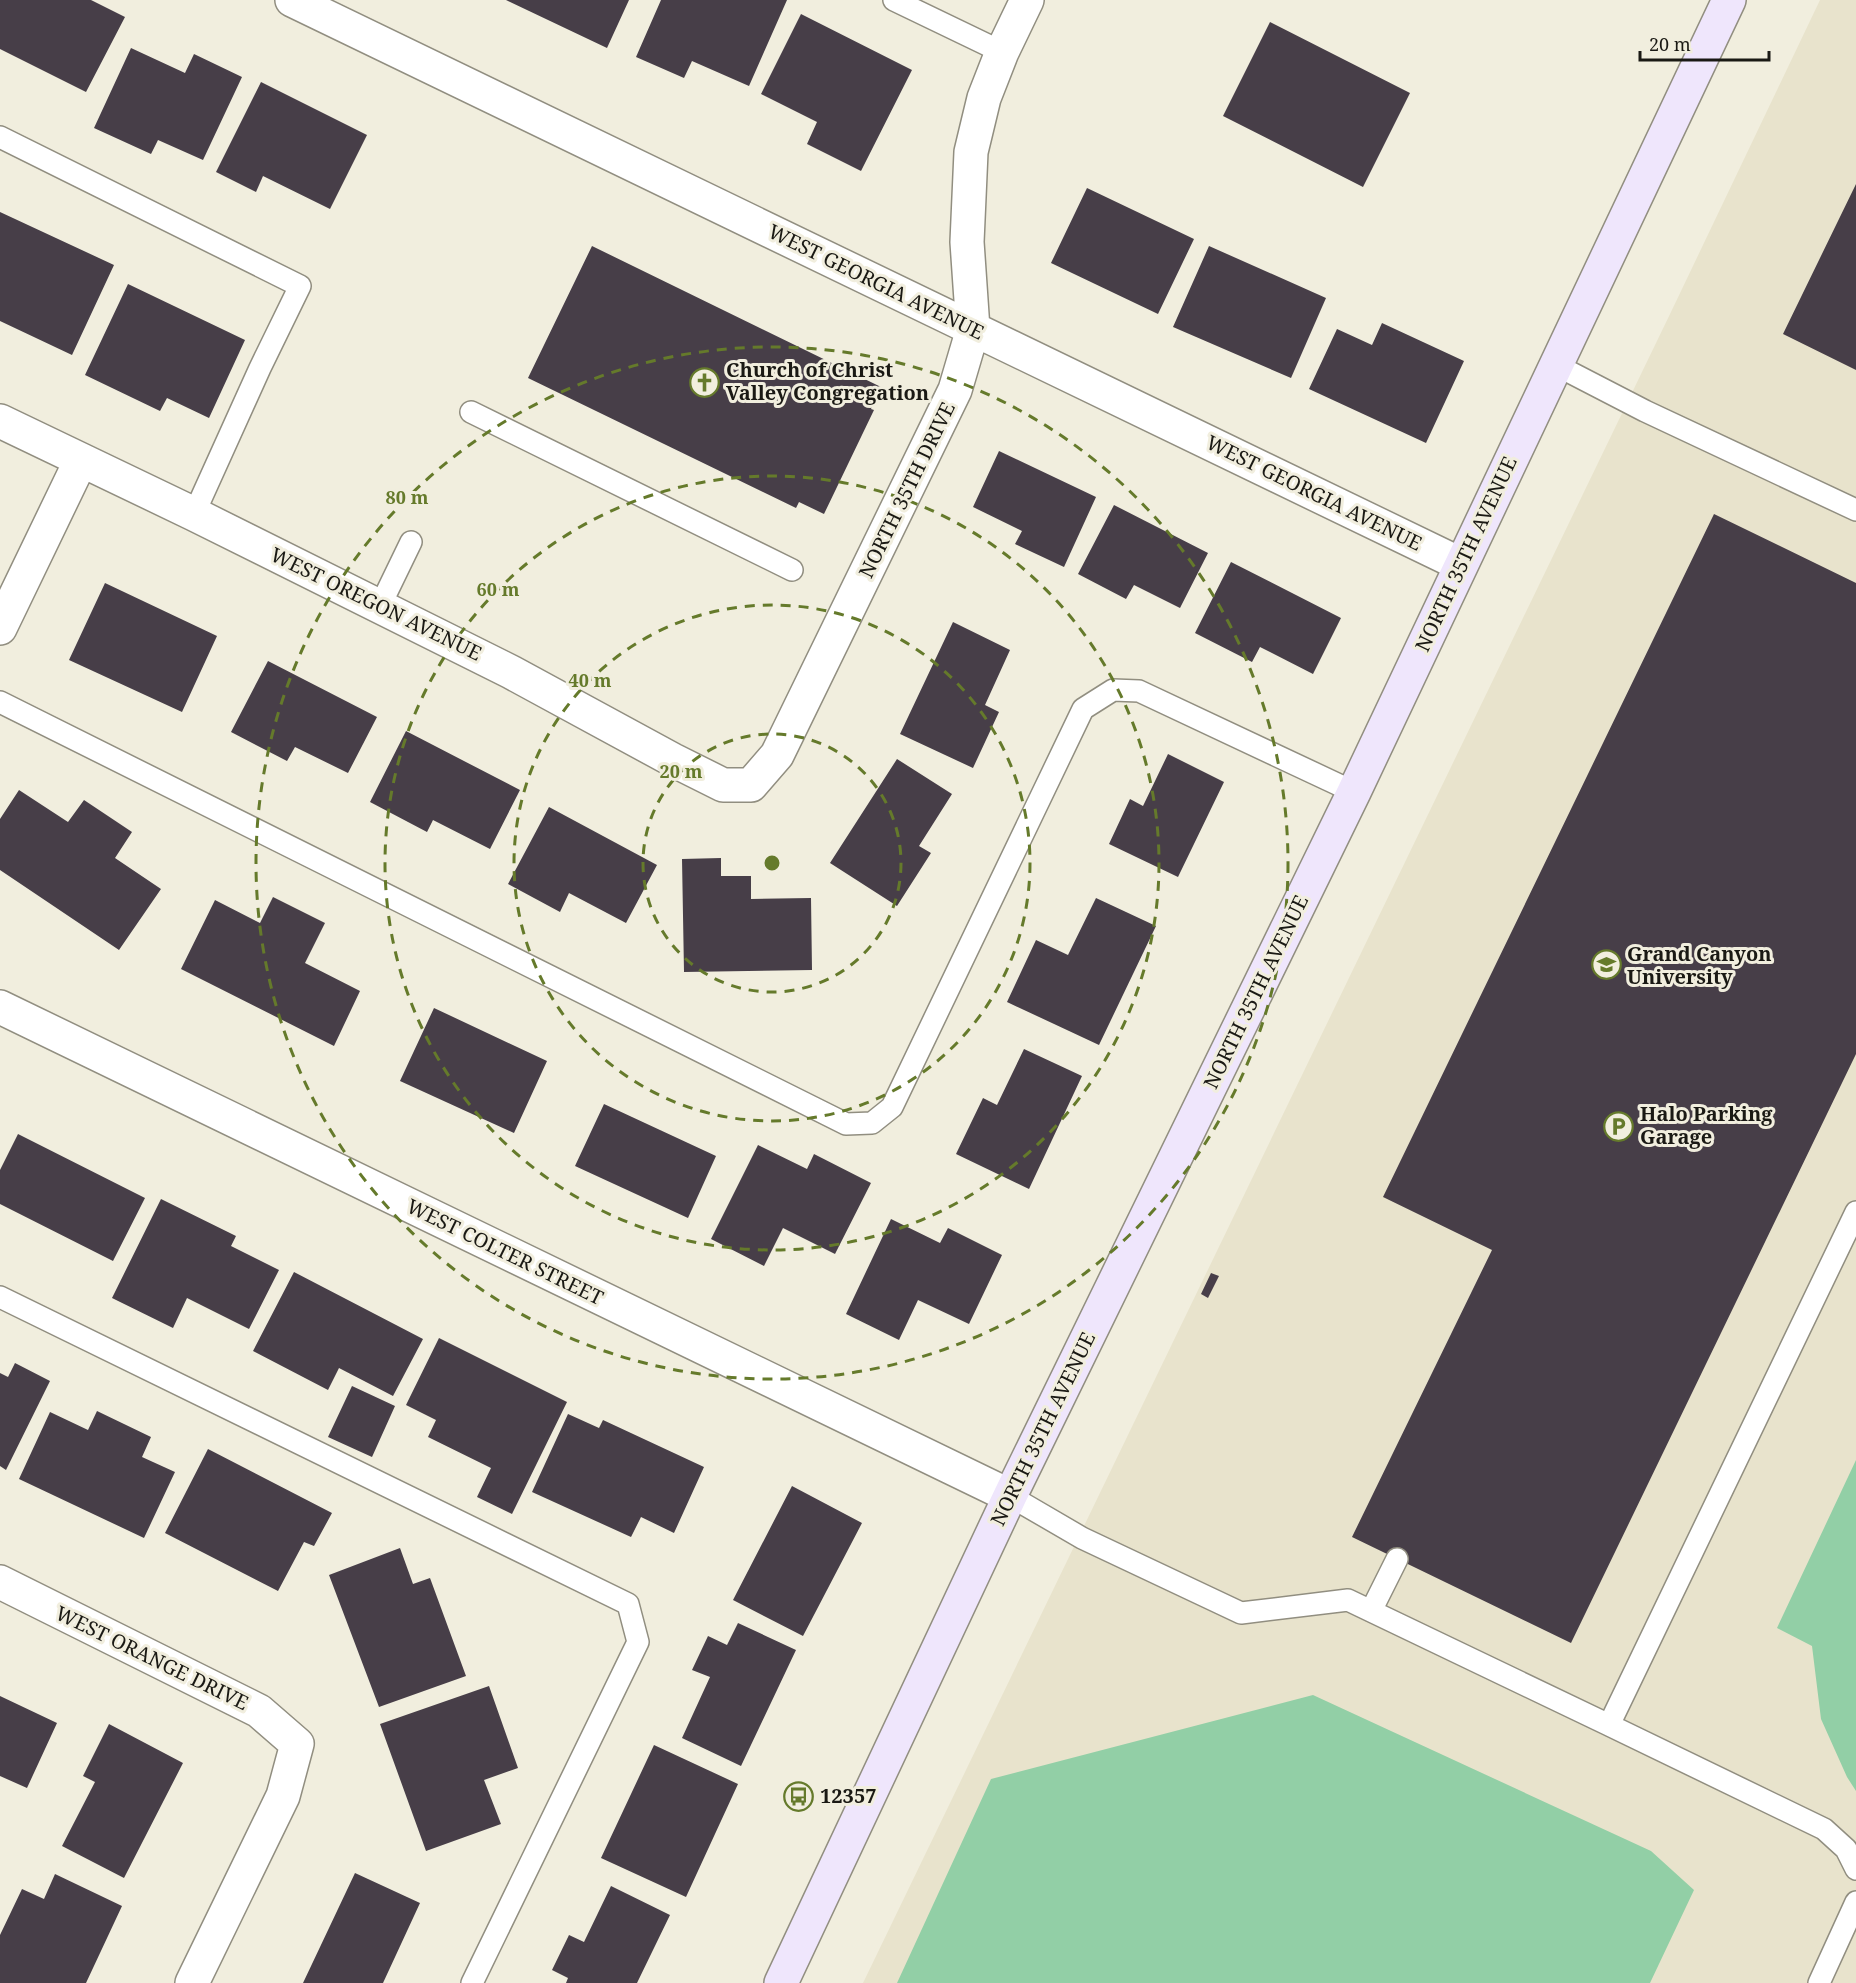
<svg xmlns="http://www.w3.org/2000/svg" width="1856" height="1983" font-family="'Noto Serif',serif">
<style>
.built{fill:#e8e3cc}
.green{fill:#92cfa6}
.building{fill:#473e48}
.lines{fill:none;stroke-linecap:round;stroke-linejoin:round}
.lane-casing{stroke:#918e80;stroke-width:24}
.street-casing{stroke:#918e80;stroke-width:36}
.secondary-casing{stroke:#918e80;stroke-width:36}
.lane{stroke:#fff;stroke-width:21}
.street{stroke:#fff;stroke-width:33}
.secondary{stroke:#efe6fc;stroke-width:33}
.ring{fill:none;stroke:#657a2b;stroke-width:3;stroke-dasharray:10 8}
.labels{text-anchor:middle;stroke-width:6;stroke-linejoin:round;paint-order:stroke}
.street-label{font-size:20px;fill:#1a1914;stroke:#f1eede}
.poi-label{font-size:20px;font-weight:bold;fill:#1a1914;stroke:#f1eede;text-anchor:start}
.centre{fill:#657a2b;stroke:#f1eede;stroke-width:3}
.ring-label{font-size:18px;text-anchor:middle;font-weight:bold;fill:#657a2b;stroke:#f1eede;stroke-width:6;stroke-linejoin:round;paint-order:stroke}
</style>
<rect width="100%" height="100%" fill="#f1eede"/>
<!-- built -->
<path class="built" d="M1820 0H1856V1983H863L1671 312Z"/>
<!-- green -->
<path class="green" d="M1856 1460V1791L1847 1777 1821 1719 1812 1646 1777 1628Z
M1313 1695 1651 1851 1694 1890 1650 1983H897L991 1779Z"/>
<!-- building -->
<path class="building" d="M0 0H91L125 17 86 92 0 49Z
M506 0H629L607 48Z
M661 0H787L749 86 692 61 684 78 636 57Z
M801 14 912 70 861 171 807 144 817 122 761 94Z
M1270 22 1410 93 1363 187 1223 116Z
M131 48 185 73 194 54 242 77 203 160 158 140 151 154 94 128Z
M261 82 367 135 330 209 263 176 256 192 216 172Z
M1856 184V370L1783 334Z
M1087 188 1194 239 1158 314 1051 263Z
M0 212 114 265 72 355 0 321Z
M592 246 881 387 871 409 874 410 824 514 799 502 796 508 528 378Z
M1209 246 1326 298 1291 378 1173 327Z
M128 284 245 340 209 418 167 398 160 411 85 375Z
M1382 323 1464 361 1426 443 1309 389 1337 329 1372 345Z
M999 451 1096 497 1064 567 1015 544 1022 531 973 507Z
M1114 505 1208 553 1180 608 1134 585 1126 599 1078 574Z
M1714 514 1856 583V1054L1571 1643 1352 1537 1492 1250 1383 1197Z
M1231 562 1341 618 1313 674 1260 647 1252 662 1195 633Z
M105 583 217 636 182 712 69 660Z
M953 622 1010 650 985 705 999 712 973 768 900 734Z
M268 661 377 717 348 773 295 747 287 761 231 732Z
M406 731 520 790 490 849 433 820 427 832 370 802Z
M1168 754 1224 782 1178 877 1109 844 1130 799 1143 806Z
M897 759 952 794 919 846 931 853 897 906 830 863Z
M19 790 68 822 84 800 132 832 115 858 161 889 119 950 0 870V819Z
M549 807 657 865 626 923 569 893 560 912 508 884Z
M721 858V876H751V899L811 898 812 970 684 972 682 859Z
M273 897 325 923 305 963 360 991 334 1046 181 969 215 900 260 923Z
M1096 898 1156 926 1099 1045 1007 1002 1036 940 1068 955Z
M434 1008 547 1061 514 1133 400 1081Z
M1024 1049 1082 1076 1029 1189 956 1154 983 1098 997 1105Z
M604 1104 716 1156 688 1218 575 1166Z
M18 1134 145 1198 113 1261 0 1204V1170Z
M758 1145 807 1169 814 1154 871 1183 835 1254 783 1228 764 1266 711 1239Z
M161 1199 236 1236 231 1246 279 1270 249 1329 187 1298 173 1328 112 1298Z
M891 1219 940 1243 948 1228 1002 1255 969 1324 918 1300 899 1340 846 1314Z
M294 1272 423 1339 393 1396 339 1368 328 1390 253 1351Z
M1211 1273 1219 1276 1208 1298 1201 1294Z
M439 1338 567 1402 512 1514 477 1497 491 1468 428 1437 436 1420 406 1405Z
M15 1363 50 1381 6 1470 0 1466V1373L8 1377Z
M352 1386 395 1406 372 1457 328 1437Z
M97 1411 151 1437 142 1457 175 1472 144 1538 19 1479 50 1412 88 1430Z
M568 1414 599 1428 603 1420 704 1467 674 1533 641 1517 631 1537 532 1492Z
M208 1449 332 1513 314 1546 304 1542 278 1591 165 1533Z
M792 1486 862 1523 803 1636 733 1600Z
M400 1548 413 1584 430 1578 466 1676 379 1707 329 1575Z
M738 1623 796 1650 741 1766 682 1738 710 1677 692 1670 708 1636 727 1645Z
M489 1686 518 1768 484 1780 501 1824 426 1851 380 1724Z
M0 1696 57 1723 27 1788 0 1776Z
M109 1724 183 1763 124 1878 62 1846 95 1782 83 1776Z
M654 1745 738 1784 686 1897 601 1858Z
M355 1873 420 1903 383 1983H303Z
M55 1874 122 1906 86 1983H0V1935L22 1889 44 1899Z
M611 1886 670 1915 637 1983H566L568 1978 552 1970 569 1935 584 1942Z"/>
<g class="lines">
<defs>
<path id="lane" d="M894 0 1002 52
M0 137 300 286 260 368 194 514
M1556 365 1645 411 1856 510
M471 412 792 570
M380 606 411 542
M0 702 846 1124 872 1123 892 1107 1083 709 1113 690 1139 691 1354 792
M0 1297 628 1604 638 1642 472 1983
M1010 1496 1082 1538 1241 1613 1348 1600 1609 1725 1856 1212
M1371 1611 1397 1559
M1609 1725 1824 1829 1846 1849 1856 1869
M1819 1983 1856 1902"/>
<path id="street" d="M292 0 1460 564
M0 421 194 514 511 672 673 760 723 785H751L777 755 955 390 973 329 967 242 971 152 984 98 1002 52 1027 0
M0 628 81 460
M0 1007 1010 1496
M0 1582 259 1711 297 1744 283 1796 192 1983"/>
<path id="secondary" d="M781 1983 1010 1496 1354 792 1729 0"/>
</defs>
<!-- lane casing -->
<use href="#lane" class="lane-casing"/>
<!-- street casing -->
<use href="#street" class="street-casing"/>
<!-- secondary casing -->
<use href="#secondary" class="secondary-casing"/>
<!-- lane -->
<use href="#lane" class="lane"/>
<!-- street -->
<use href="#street" class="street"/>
<!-- secondary -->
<use href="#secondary" class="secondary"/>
</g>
<!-- distance rings -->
<g class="ring">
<circle cx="772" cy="863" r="129"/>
<circle cx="772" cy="863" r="258"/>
<circle cx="772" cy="863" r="387"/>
<circle cx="772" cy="863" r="516"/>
</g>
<!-- icons -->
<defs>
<symbol id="church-ring" viewBox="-11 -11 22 22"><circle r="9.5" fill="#f1eede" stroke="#657a2b" stroke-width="1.5"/><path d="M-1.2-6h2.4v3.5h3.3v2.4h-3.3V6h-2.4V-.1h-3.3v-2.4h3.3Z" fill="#657a2b"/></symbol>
<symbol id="university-ring" viewBox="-11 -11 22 22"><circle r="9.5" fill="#f1eede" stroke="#657a2b" stroke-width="1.5"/><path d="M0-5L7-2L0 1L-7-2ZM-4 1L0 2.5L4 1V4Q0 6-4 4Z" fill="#657a2b"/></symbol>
<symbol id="parking-ring" viewBox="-11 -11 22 22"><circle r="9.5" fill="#f1eede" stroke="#657a2b" stroke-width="1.5"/><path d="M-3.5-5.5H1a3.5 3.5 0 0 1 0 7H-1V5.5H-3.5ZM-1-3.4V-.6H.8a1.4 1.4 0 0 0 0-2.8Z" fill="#657a2b"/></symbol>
<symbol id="bus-ring" viewBox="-11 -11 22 22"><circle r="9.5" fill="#f1eede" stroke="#657a2b" stroke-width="1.5"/><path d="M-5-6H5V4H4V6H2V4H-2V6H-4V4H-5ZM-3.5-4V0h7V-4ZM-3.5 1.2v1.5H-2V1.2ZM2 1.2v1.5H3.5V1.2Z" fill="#657a2b"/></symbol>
</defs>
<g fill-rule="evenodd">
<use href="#church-ring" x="688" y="366" width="33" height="33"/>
<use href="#university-ring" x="1590" y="948" width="33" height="33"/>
<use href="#parking-ring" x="1602" y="1110" width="33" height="33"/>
<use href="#bus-ring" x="782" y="1780" width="33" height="33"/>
</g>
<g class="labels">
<!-- street labels -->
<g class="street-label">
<text transform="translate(876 282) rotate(26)" y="7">WEST GEORGIA AVENUE</text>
<text transform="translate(907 490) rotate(-64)" y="7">NORTH 35TH DRIVE</text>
<text transform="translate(1314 493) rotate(26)" y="7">WEST GEORGIA AVENUE</text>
<text transform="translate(1466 554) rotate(-65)" y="7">NORTH 35TH AVENUE</text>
<text transform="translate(376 604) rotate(26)" y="7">WEST OREGON AVENUE</text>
<text transform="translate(1256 992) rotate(-64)" y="7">NORTH 35TH AVENUE</text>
<text transform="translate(505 1252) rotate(26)" y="7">WEST COLTER STREET</text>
<text transform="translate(1043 1429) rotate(-64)" y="7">NORTH 35TH AVENUE</text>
<text transform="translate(152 1658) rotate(26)" y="7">WEST ORANGE DRIVE</text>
</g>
<!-- poi labels -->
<g class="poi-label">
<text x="726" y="377">Church of Christ<tspan x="726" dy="23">Valley Congregation</tspan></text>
<text x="1627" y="961">Grand Canyon<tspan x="1627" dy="23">University</tspan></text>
<text x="1640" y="1121">Halo Parking<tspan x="1640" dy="23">Garage</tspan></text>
<text x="820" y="1803">12357</text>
</g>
</g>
<circle cx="772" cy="863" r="9" class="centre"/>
<g class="ring-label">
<text x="407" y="504">80 m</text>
<text x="498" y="596">60 m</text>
<text x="590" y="687">40 m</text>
<text x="681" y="778">20 m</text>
</g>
<!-- scale -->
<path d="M1640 51v9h129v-9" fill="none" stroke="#1a1914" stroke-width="3"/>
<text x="1649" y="51" font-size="18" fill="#1a1914" stroke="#f1eede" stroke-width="4.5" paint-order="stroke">20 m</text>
</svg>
